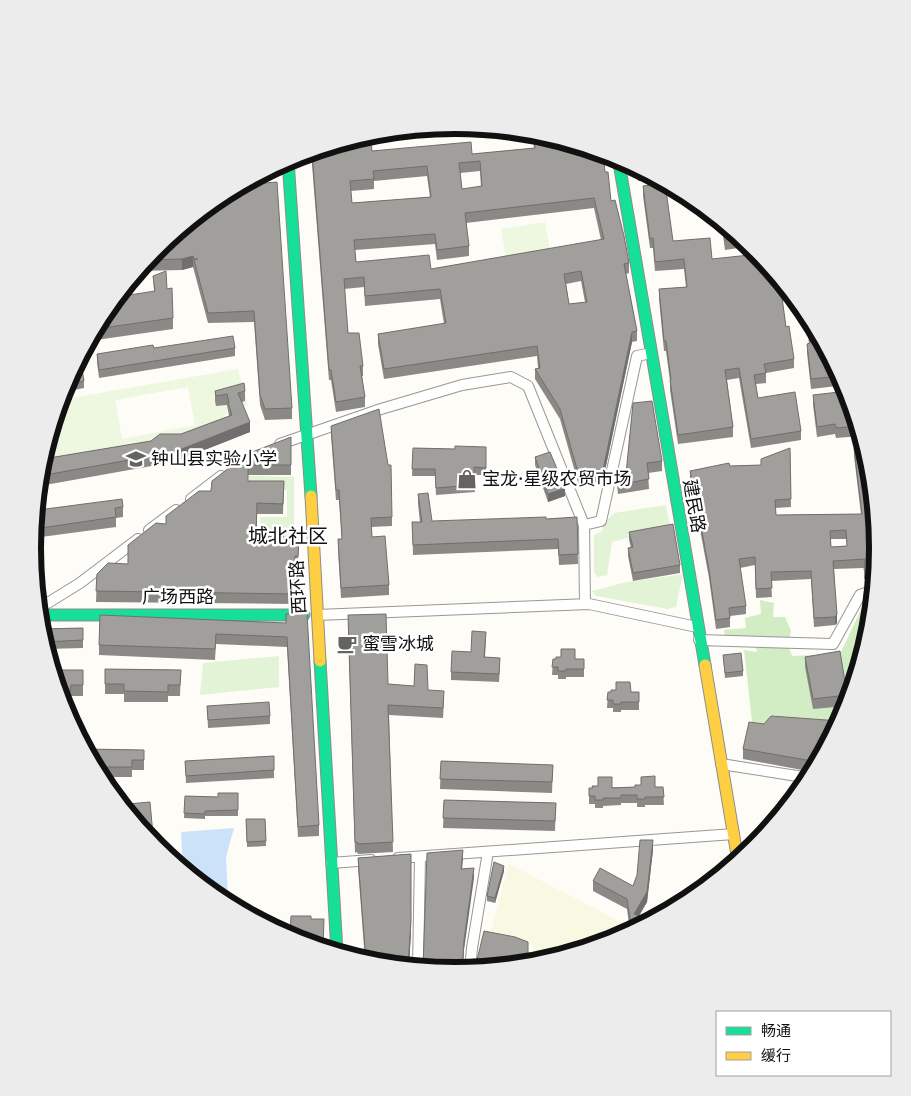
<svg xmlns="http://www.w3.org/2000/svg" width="911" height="1096" font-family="'Source Serif 4','Noto Sans SC',serif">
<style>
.farmland{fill:#f9f9e3}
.green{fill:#e3f3d6}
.forest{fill:#d2ecc4}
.pitch{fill:#eef7e0;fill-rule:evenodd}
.water{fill:#cce2f8}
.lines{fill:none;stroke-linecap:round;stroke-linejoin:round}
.street-casing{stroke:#979795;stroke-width:12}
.fast-casing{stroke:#8e8d8b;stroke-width:13}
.slow-casing{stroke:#8e8d8b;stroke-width:13}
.street{stroke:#fffffe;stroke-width:10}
.fast{stroke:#16e098;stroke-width:11}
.slow{stroke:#ffcf43;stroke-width:11}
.wall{fill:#8a8986;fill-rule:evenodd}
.shaded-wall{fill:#716f6d}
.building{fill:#a19f9c;stroke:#716f6d;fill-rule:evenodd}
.labels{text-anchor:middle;stroke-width:5;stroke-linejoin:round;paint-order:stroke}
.poi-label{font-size:18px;fill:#111;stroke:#fff;text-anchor:start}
.street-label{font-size:18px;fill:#111;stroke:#fff}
.quarter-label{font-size:20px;fill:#111;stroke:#fff}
.rim{fill:none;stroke:#111;stroke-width:6}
</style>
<rect width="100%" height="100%" fill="#fdfcf7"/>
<!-- farmland -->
<path class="farmland" d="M509 864 623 923 625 935 617 939 534 963 532 945 490 933Z"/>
<!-- green -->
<path class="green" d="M249 476 294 477V539H260V517H287V490H249Z
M666 505 670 527 612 542 607 575 597 577 594 572V535L602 531 604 523 614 513Z
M683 574 676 607 668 609 596 596 592 591 622 583Z
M279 656V687L200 695 203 663Z"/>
<!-- forest -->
<path class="forest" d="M868 595H874L870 631 846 710 836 730H753L744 650 757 652 753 637 725 636 724 630 746 628 745 618 761 614 760 600 774 603 773 617H785L791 631 788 645 792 656 840 654Z"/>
<!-- pitch -->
<path class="pitch" d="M545 222 550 250 506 258 501 229Z
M238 369 248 405 227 411 219 426 203 434 42 460 60 400ZM188 387 195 425 122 439 115 400Z"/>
<!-- water -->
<path class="water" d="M234 828 226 857 228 899H220L183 869 181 832Z"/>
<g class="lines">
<defs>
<path id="street" d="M280 444 381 409 462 385 511 377 528 386 584 525 585 604
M191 499 221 476
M584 525 601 521 637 356 651 353
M149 530 176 510
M38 609 80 583 138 539
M317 615 589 604 697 627
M699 640 833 644 860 595 874 590
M721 764 810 778
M398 858 734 834
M331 863 371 860
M418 967 420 857
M470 970 472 948 488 852"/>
<path id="fast" d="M618 157 705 665
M288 160 311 496
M39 615H304
M320 661 337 952"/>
<path id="slow" d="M311 496 320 661
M705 665 738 861"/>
</defs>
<!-- street casing -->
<use href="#street" class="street-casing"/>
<!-- fast casing -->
<use href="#fast" class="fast-casing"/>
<!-- slow casing -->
<use href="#slow" class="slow-casing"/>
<!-- street -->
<use href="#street" class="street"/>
<!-- fast -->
<use href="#fast" class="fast"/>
<!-- slow -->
<use href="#slow" class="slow"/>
</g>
<!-- wall -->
<path class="wall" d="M456 125 470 126V132L371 141 372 151 472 154 534 148 532 133H538L605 172 611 201 629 263V273L626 274 637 331V341L632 342 603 480 579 486 560 419 535 379V369L538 368 537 356 384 379 378 344V334L444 324 440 299 365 306 364 287 344 289 348 333 363 366V376H362L365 397V407L336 412 331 380H329L311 152 373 133ZM480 171 481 187 462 189 460 173ZM427 176 430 197 352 203 351 191 374 189V181ZM594 208 601 240 431 269 356 262 355 250 435 244 437 260 469 256V246L466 223ZM581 281 585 302 569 304 566 284Z
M638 168 662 181H638Z
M268 171 267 180 253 179Z
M643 186 673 241 712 259 759 254 795 298 782 299 786 327 794 359V368L766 373V383L756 384 758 398 801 431V440L751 448 739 378 727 380 733 427V437L678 444 670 390V381L666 351H664L659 299V289L686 287 684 269 655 271 653 248H650L643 196Z
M221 196 292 408V419L265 420 260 405 254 322 208 323 193 267 182 270 138 271 157 249Z
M721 221 752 246 725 250Z
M153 276 167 289 173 318V329L89 341 104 313 154 291Z
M805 310 807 313 846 385 811 389 807 353V344H809Z
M154 348H235V356L99 378 97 362V354Z
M73 371 84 381V388L63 392 65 386Z
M215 391H245V401L242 402 250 432 174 462 45 485 41 469V464L43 459 151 441 181 434 229 416 227 405 216 406 215 401Z
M848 391 861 436 836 438 835 434 817 437 813 405V395Z
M633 403 662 461V471L648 473 649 489 618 494 617 485V476L626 474Z
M331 426 392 517V526L371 527 372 537 389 585V595L341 598 338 549V539H342L339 500H336L331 435Z
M291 437V475H248V481H284L283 514H257V536L299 537 298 567 295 566 294 604 96 602 97 574 128 564 166 524 211 491 212 481Z
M486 447V475H474L475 492 436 495 435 476H412L413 448 455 449Z
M790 448 791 507 775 508 776 515 861 514 854 456V448L878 548 875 580 864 579V568L834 569 837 623 835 625 814 627 811 579 771 581 772 597 756 598 755 565 740 568 746 606V614L730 616V627L716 629 709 578 701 535 696 518V510H697L690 480V471L730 466 761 465ZM831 539H846L847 546 831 547Z
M535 457 565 496 548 502 535 465Z
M418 494 432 521 546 519 577 517 578 564 559 565 558 549 413 555 412 522H420L418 504Z
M123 507V517L116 518V527L41 537 38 520V510Z
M629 532 680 565V573L633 581 628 556V548H631L629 540Z
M286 614 319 825V836L298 837 287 647 216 644 215 660 99 655V645L286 623Z
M348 625 388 684 428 690 444 701 443 718 389 715 393 852 358 854 357 852 355 853Z
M83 628V648L46 649 40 629Z
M486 640 485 657 500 666 499 682 451 680V672L471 652Z
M723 655 743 671V676L725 678Z
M805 657 847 695V706L813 709 805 667Z
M553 659H584V677H566V679H558V675H552Z
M105 669 181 670 180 696H168V702H124V694H105Z
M53 670H83V696H71L70 703 62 702Z
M608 692H639V710H621V712H613V708H607Z
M207 706 270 716V724L208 728Z
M840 721 813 772 743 759V749L764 724Z
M86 749 144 750V770H132V777H101Z
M185 761 274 770V778L186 783Z
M441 761 553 765 552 793 440 789Z
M635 787H663L664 805H645V807H637V803H621V805L603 806V808H595V804H589V788Z
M238 793V816H205V819L184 818 185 796 218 797Z
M444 800 556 803 555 831 443 828Z
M246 819H265L266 846 247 847Z
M653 850 647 902 639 916 652 920 630 932 627 909 593 891V881L633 886Z
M411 854V931L409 966 373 963 365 960 358 868V858Z
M504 871 495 903 487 901V896Z
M477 960 528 964 480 969 477 968Z"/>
<!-- shaded-wall -->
<path class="shaded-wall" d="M193 256V267L182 270V259Z
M632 332V342L603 480 579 486V476Z
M250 422V432L174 462V452Z
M565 488V496L548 502V494Z
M837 614V623L835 625V617Z
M653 840V850L647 902 634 924V914Z
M463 850V860L461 879V869Z
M504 866V871L495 903V898Z
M474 868V878L464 950 463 970H462L464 940Z
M411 921V931L409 966H408Z"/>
<!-- building -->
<path class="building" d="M533 133H538L603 153 605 172H608L611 201 615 200 624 236 629 263 624 264 637 331 632 332 603 470 579 476 560 409 535 369 540 368 537 346 384 369 378 334 446 323 440 289 365 296 364 277 344 279 348 333H359L363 366H360L365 397 336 402 331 370H329L312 152 370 134 372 151 471 142 472 154 535 148ZM480 161 482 186 462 189 459 163ZM427 166 431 197 352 203 350 181 374 179 373 171ZM594 198 604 239 431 269 429 255 356 262 354 240 435 234 437 250 469 246 465 213ZM581 271 587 302 569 304 564 274Z
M638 168 643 171H638Z
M267 171V174H262Z
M277 182 292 408 265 409 260 395 254 311 208 313 194 260 198 259H194L193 256 182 259 147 260 157 249 221 196 241 185Z
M665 183 673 241 710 238 712 259 759 254 788 289 781 290 786 327 789 326 794 359 764 364 766 373 754 375 758 398 795 392 801 431 751 439 739 368 725 370 733 427 678 435 670 380H671L666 341H664L659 289 687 287 684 259 655 262 653 238 650 239 643 186Z
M723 223 741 238 725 240Z
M166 271 167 289 172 288 173 318 95 329 104 313 117 297 155 291 153 276Z
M806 312 807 313 841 376 811 379 807 344 810 343Z
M233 336 235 348 99 370 97 354 153 345 154 348Z
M82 369 84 381 65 385 73 371Z
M244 383 245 391 238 393 250 422 174 452 45 475 42 462 43 459 151 441 160 434H181L232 415 228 403H229L227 394 216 396 215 391Z
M848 391 858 426 836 428 835 424 817 427 813 395Z
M652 401 662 461 647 463 649 479 618 485 617 476 626 474 633 403Z
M379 409 388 465H391L392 517 371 518 372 537 385 536 389 585 341 588 338 539H342L339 490H336L331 426Z
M291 437V465H248V481H284L283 504 257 503 256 536 299 537 298 556H295L294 594 96 591 97 574 108 563 128 564V545L156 523 166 524V516L199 491H211L212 481 247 454Z
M455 446 486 447V468L474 467 475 485 436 488 435 469H412L413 448 455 449Z
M864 446 870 466 878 548 876 572 864 570 865 559 833 561 837 614 835 617 814 618 811 571 771 572 772 588 756 589 755 557 739 559 746 606 729 608 730 618 716 620 709 570 701 526 696 510 699 509 690 471 729 463 730 466 761 465V459L790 448 791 499 775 500 776 515 862 514 854 448ZM846 530 847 546 831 547 830 531Z
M550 452 565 488 548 494 535 457Z
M428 493 432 521 546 517V519L577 517 578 554 559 555 558 539 413 545 412 522H422L418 494Z
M122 499 123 507 115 508 116 517 41 528 38 510Z
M673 524 680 565 633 573 628 548 633 547 629 532Z
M307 613 319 825 298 827 287 637 216 634 215 649 99 645 100 615 286 623V614Z
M386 614 388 684 414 686 415 664 427 665 428 690 444 691 443 708 388 705 393 842 358 844 357 842H355L348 615Z
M83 628V640L44 642 40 629Z
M472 631 486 632 484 657 500 658 499 674 451 672 452 651 471 652Z
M561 649H575V659H584V669H566V671H558V667H552L553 659H556V657H561Z
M840 651 847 695 813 699 805 657Z
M741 653 743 671 725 673 723 655Z
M105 669 181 670 180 685H168V692L124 691V684H105Z
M53 670H83V685H71L70 692H59Z
M616 682H630L631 692H639V702H621V704H613V700H607L608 692H611V690H616Z
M269 702 270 716 208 720 207 706Z
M771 716 840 721 818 762 743 749 749 722 764 724Z
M86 749 144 750V760H132V767H95Z
M274 756V770L186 776 185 761Z
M441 761 553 765 552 782 440 779Z
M655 776V787H663L664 797H645V799H637V795H621V798H603V800H595V796H589V788H593L592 786H598V777H612V788L635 787V785H641V777Z
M218 793H238V810L205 811V814L184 813 185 796 218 797Z
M444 800 556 803 555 821 443 818Z
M150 802 153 835H156L157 848 129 814 128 804Z
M246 819H265L266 841 247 842Z
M640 840H653L647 892 634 914 652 920 632 931 627 899 593 881 600 868 633 886 637 875Z
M463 850 461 869 474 868 464 940 462 970 455 971 423 968 427 853Z
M411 854V921L408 966 373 963 366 961 358 858Z
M494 862 504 866 495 898 487 896Z
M291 916H311V919H324L323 948 293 939 290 937Z
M484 931 515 937 528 942V964H523L477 960Z"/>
<!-- icons -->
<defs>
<symbol id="school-bare" viewBox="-9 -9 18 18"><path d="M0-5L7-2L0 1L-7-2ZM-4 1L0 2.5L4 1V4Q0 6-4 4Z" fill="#646362" stroke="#fff" stroke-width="2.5" paint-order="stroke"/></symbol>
<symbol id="shop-bare" viewBox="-9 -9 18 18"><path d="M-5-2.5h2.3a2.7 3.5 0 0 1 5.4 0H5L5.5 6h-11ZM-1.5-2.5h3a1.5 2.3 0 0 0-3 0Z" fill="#646362" stroke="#fff" stroke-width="2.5" paint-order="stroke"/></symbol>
<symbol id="cafe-bare" viewBox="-9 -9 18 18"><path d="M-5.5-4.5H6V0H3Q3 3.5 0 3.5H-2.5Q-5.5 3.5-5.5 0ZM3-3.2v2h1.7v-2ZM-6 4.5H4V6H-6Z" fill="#646362" stroke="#fff" stroke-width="2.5" paint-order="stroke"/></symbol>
</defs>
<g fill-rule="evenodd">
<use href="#school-bare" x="122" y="445" width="28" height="28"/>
<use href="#shop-bare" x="453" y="465" width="28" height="28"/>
<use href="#cafe-bare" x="333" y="630" width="28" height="28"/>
</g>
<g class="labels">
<!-- poi labels -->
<g class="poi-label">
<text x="151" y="465">钟山县实验小学</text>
<text x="482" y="485">宝龙·星级农贸市场</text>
<text x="362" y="650">蜜雪冰城</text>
</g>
<!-- street labels -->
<g class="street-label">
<text transform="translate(694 506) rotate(80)" y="6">建民路</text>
<text transform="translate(298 587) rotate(-93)" y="6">西环路</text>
<text x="178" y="603">广场西路</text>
</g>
<!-- quarter labels -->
<g class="quarter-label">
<text x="288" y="543">城北社区</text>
</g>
</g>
<!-- crop -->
<path d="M0 0H911V1096H0ZM41 548a414 414 0 1 1 828 0a414 414 0 1 1-828 0Z" fill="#ececec" fill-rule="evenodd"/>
<path class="rim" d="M41 548a414 414 0 1 1 828 0a414 414 0 1 1-828 0Z"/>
<!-- legend -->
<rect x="716" y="1011" width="175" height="65" fill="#ffffff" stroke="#a0a0a0"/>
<rect x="726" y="1027" width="25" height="8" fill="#16e098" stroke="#a0a0a0"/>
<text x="761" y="1036" font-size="15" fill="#111111">畅通</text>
<rect x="726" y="1052" width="25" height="8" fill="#ffcf43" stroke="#a0a0a0"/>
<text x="761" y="1061" font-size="15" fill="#111111">缓行</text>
</svg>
